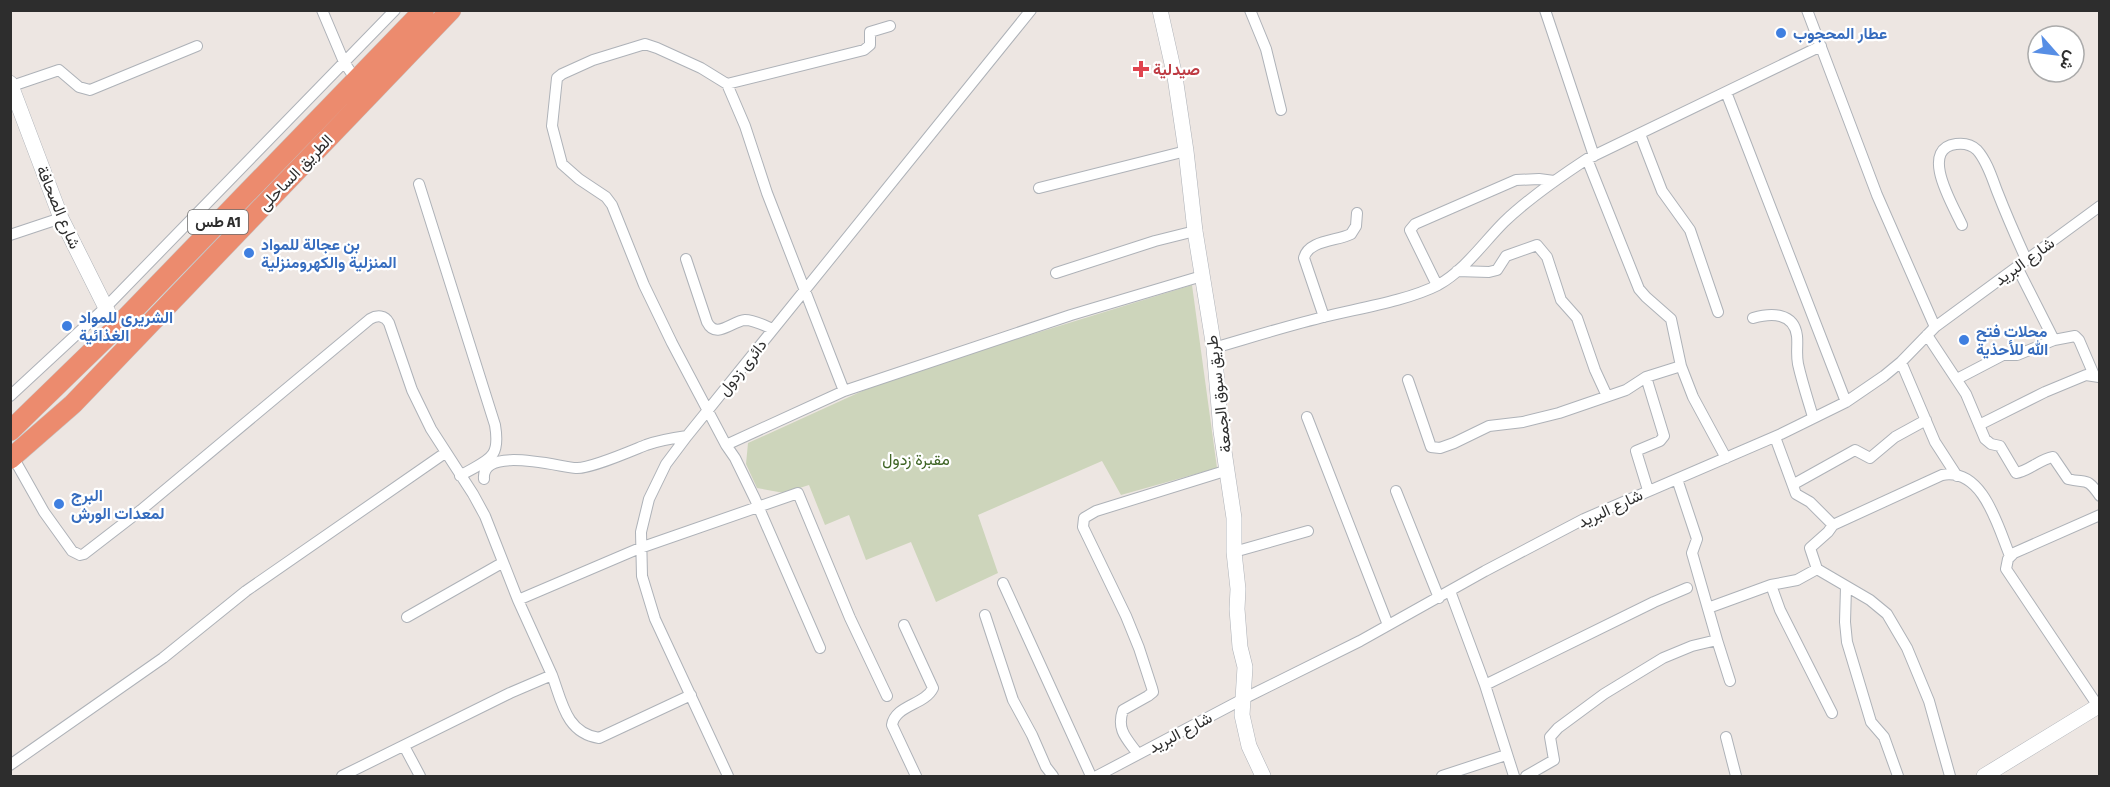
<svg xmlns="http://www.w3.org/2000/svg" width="2110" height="787" font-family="'Fira Sans Condensed',Vazirmatn,sans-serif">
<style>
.cemetery{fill:#cdd5bb}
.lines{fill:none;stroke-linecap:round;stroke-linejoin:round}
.street-casing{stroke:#aeb2b8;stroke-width:12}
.secondary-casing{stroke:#aeb2b8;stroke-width:16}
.highway-casing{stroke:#c4c4c4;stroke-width:21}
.street{stroke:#fff;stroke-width:10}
.secondary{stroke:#fff;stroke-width:15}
.highway{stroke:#ec8b6e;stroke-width:20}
.shop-dot{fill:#3f7fe0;stroke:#fff;stroke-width:2}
.health-dot{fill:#e0444e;stroke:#fff;stroke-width:2}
.labels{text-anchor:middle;stroke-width:4.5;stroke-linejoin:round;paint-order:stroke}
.shield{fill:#fff;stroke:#6c6c6c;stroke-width:1.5}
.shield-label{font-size:15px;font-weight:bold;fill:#2d2d2d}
.shop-label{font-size:16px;font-weight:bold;fill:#366cbe;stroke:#fff;text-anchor:start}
.health-label{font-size:16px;font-weight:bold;fill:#be3a42;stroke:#fff;text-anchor:start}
.street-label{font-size:16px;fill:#2d2d2d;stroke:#fff}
.park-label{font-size:16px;fill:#3e6424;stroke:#fff}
</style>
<rect width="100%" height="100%" fill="#ede6e2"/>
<!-- cemetery -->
<path class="cemetery" d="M1192 285 1217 468 1121 495 1102 461 978 515 998 573 936 602 911 542 866 560 849 515 825 525 809 485 784 493 757 488 746 464 748 443 871 387 945 361Z"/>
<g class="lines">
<defs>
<path id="street" d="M322 10 344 62 356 80
M1250 10 1266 49 1281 110
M1545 10 1594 156
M1807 10 1877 195 1935 327
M727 84 864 50 870 45V32L890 26
M12 86 59 70 79 87 90 90 197 46
M1726 92 1846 402
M1640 134 1662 191 1690 230 1718 312
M1587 159 1639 289 1646 297 1671 319 1681 366 1693 397 1726 458
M419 184 495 425C501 460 488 459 460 476
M1039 188 1186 151
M1962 225C1954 207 1918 149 1956 144 1964 143 1971 144 1977 150 1987 161 1992 178 1997 191 2006 214 2016 237 2026 259
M10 235 61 218
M686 259 707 322C716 340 732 321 745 320 755 320 765 326 773 329
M2017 267 2054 340 2075 336 2079 340 2094 375
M1457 271 1489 272 1497 270 1506 256 1537 245 1547 257 1561 300 1577 318 1595 370 1607 396
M1056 273 1155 241 1195 231
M1437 285 1410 230 1415 224 1516 180 1539 179 1554 181
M1324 317 1304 258C1308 240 1338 241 1351 234L1356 226 1357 213
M1753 318C1771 313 1794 312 1797 336 1798 345 1796 354 1798 364 1802 382 1808 400 1813 417
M1927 335 1966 394 1985 439 1991 444 2000 446 2016 473C2029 471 2040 459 2053 457L2068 479C2087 484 2086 476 2100 496
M1214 348C1252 337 1290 325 1328 316 1361 308 1409 300 1438 285 1465 270 1483 243 1504 222 1529 198 1558 178 1587 159L1821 46
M1901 362 1935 442 1957 476
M1646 377 1664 436 1660 441 1636 451 1648 490
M1957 379 2003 355H2017L2054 340
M1408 380 1431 447 1440 448 1454 443 1489 426 1523 422 1559 413 1626 390 1646 377 1681 366
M844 391 767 193 745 126 727 84 701 68 657 48 645 44 593 60 562 74 557 78 552 126 562 164 579 179 606 197 612 205 644 285 672 343 726 445 844 391 1071 315 1202 276
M10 396 105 308 395 10
M1307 417 1388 625
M1979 425 2045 392 2086 375 2099 377
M726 445 735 458 755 499 820 648
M13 457 44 512 72 551 80 555 84 554 141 510 370 319C377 315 385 315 389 323L412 390 431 429 473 494 485 516 518 600 640 548 798 493 850 618 887 696
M484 479C481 445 559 467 576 468 590 469 631 451 646 445 660 440 673 438 687 436
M1794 484 1855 450 1870 458 1895 437 1926 420
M1396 491 1439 598
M2100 515 2014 553 2008 559 2006 569 2100 709
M1833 525 1942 475C1983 467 1998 527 2010 556
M1234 552 1308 531
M1817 569 1870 600 1887 614 1907 648 1929 701 1950 776
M1003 583 1091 776
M1771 585 1780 610 1832 713
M1846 587 1845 622 1847 642 1871 722 1884 737 1898 776
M1450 591 1485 685 1514 776
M1708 608 1771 585 1797 580 1817 569 1810 548 1828 532 1833 525 1810 502 1796 494 1775 437
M985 615 1013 700 1032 735 1046 767 1053 776
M407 617 502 563
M904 625 933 688C925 705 895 705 892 725L916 776
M1717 640 1730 681
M552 675C562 702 566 733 599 738L691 695
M1485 685 1654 602 1687 588
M1726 737 1736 776
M404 746 420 776
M1138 754C1127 739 1116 730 1123 710L1148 696 1153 692 1152 688 1139 648 1126 616 1083 527 1084 518 1096 511 1228 470
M10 765 163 658 246 591 445 453
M342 776 510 693 552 675 518 600
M728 776 655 619 642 576 641 532 649 499 666 464 687 436 1031 10
M1097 776 1243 699 1360 641 1485 571 1584 519 1781 434 1846 402 1884 376 1901 362 1935 327 2100 206
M1442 776 1506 755
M1526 776 1554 760 1550 737 1558 728 1604 694 1663 658 1692 646 1717 640 1692 553 1697 539 1677 479"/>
<path id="secondary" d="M1160 10 1175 77 1186 151 1195 231 1214 348 1221 431 1234 518V552L1238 589 1237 609 1240 647 1245 667 1242 715 1249 746 1263 776
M10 83 61 218 116 328
M1984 776 2100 705"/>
<path id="highway" d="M10 431 116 328 424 10
M10 459 73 404 451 10"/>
</defs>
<!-- street casing -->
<use href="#street" class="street-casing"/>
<!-- secondary casing -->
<use href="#secondary" class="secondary-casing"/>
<!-- highway casing -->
<use href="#highway" class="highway-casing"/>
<!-- street -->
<use href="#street" class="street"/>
<!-- secondary -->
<use href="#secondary" class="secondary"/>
<!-- highway -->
<use href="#highway" class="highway"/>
</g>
<!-- markers -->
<g class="shop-dot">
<circle cx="1781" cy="33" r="6"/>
<circle cx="249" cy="253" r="6"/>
<circle cx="67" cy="326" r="6"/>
<circle cx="1964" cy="340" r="6"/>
<circle cx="59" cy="504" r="6"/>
</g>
<path class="health-dot" d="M1138 60h6v6h6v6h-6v6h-6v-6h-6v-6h6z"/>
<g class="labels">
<!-- shield labels -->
<rect class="shield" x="188" y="210" width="60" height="24" rx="4.5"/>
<g class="shield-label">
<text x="218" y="227">طس A1</text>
</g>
<!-- shop labels -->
<g class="shop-label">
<text x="1793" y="39">عطار المحجوب</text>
<text x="261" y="250">بن عجالة للمواد<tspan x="261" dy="18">المنزلية والكهرومنزلية</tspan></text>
<text x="79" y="323">الشريري للمواد<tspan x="79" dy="18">الغذائية</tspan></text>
<text x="1976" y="337">محلات فتح<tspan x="1976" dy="18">الله للأحذية</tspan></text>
<text x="71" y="501">البرج<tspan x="71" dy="18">لمعدات الورش</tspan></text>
</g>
<!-- health labels -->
<g class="health-label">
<text x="1153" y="75">صيدلية</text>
</g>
<!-- street labels -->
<g class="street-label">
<text transform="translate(295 172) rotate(-46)" y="6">الطريق الساحلى</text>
<text transform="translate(59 207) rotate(67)" y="6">شارع الصحافة</text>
<text transform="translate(2024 261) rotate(-36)" y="6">شارع البريد</text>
<text transform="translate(742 367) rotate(-51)" y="6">دائرى زدول</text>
<text transform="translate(1218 394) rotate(-97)" y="6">طريق سوق الجمعة</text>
<text transform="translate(1610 508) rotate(-25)" y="6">شارع البريد</text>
<text transform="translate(1180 732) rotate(-28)" y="6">شارع البريد</text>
</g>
<!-- park labels -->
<g class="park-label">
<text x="916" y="465">مقبرة زدول</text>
</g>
</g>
<!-- border -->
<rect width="2110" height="787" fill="none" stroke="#2d2d2d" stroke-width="24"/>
<!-- north arrow -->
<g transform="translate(2056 54) rotate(118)"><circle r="28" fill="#ffffff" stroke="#ababab" stroke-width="1.5"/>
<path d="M0-4.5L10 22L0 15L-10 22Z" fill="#578ee5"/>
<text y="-9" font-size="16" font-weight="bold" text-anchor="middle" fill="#2d2d2d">ش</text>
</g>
</svg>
